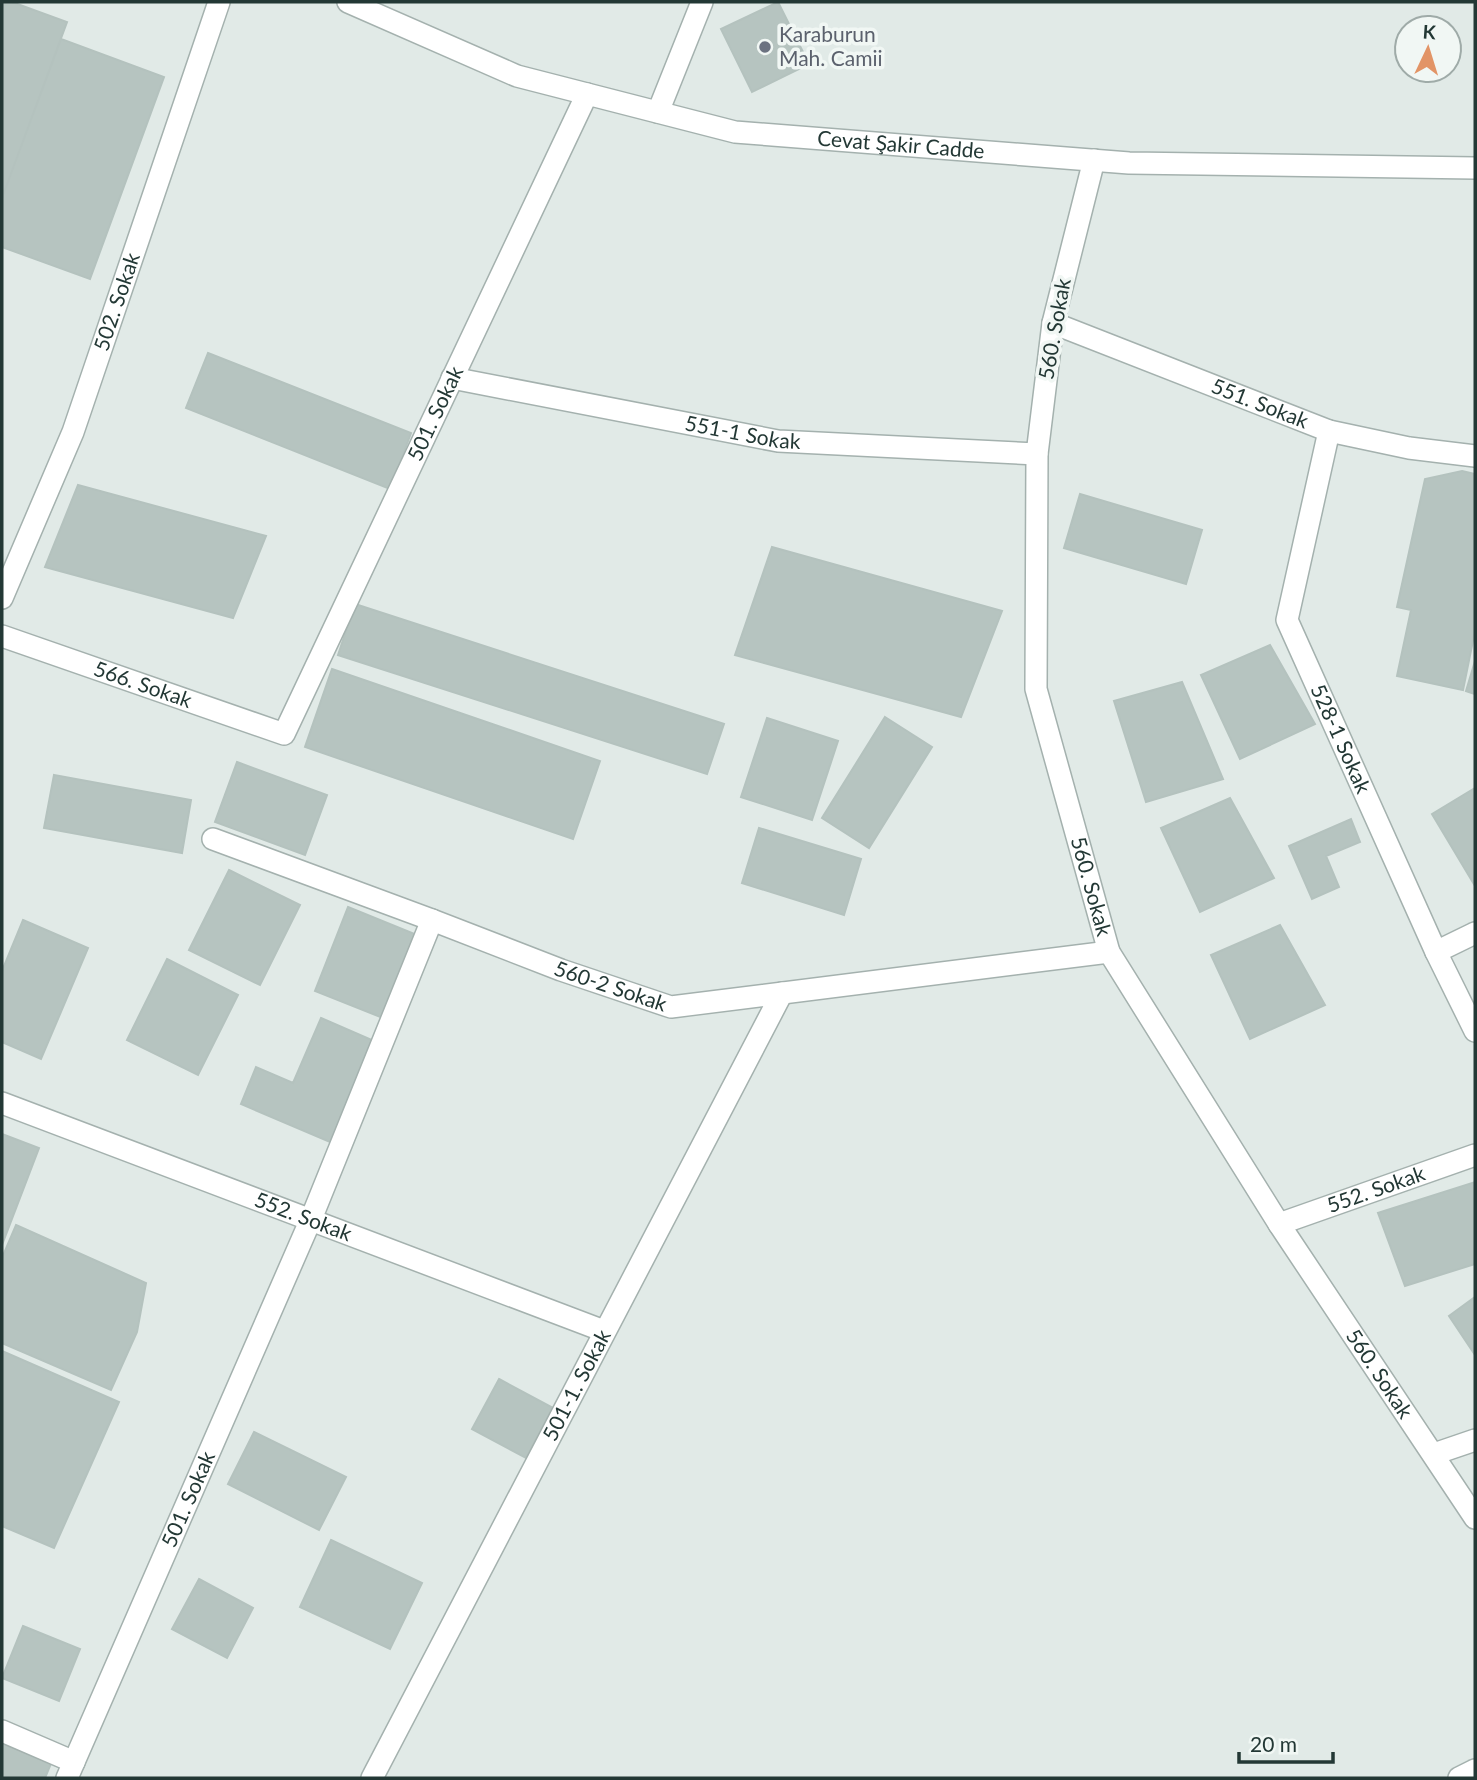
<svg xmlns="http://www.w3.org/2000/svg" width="1477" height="1780" font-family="Lato,sans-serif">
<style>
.building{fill:#b6c4c0;stroke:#b4c2be;stroke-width:2}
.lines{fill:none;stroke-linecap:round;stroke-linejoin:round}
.minor-casing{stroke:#a4b1ae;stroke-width:24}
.minor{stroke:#fff;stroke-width:21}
.worship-dot{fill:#6b7280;stroke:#f1f7f4;stroke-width:2.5}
.labels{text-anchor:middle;stroke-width:7;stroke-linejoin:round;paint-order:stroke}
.worship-label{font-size:21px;fill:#5b616d;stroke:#f1f7f4;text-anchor:start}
.street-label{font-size:21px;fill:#233835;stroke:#f1f7f4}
</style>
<rect width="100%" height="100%" fill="#e1eae7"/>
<!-- building -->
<path class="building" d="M2 2H12L67 22 2 198Z
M778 2 809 64 752 92 721 29Z
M61 39 164 77 90 279 2 247V198Z
M208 353 411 433 390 489 186 408Z
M1462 471 1475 474V631L1463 690 1397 676 1411 610 1397 607 1425 479Z
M78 485 266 536 233 618 45 567Z
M1080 494 1202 530 1186 584 1064 548Z
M772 547 1002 611 961 717 735 655Z
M355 604 724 724 707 774 338 655Z
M1270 645 1315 724 1240 759 1201 675Z
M1475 661V694L1466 691Z
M332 669 600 761 573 839 305 747Z
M1182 682 1223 779 1146 802 1114 701Z
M885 717 932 747 869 848 822 818Z
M767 718 838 741 812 820 741 797Z
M237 762 327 795 305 855 215 822Z
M54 775 191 800 182 853 44 828Z
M1475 788V886L1432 814Z
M1230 798 1274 878 1200 912 1161 828Z
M1351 819 1360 842 1326 856 1339 887 1312 899 1289 846Z
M759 828 861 859 844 915 742 883Z
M229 870 300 905 260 985 189 950Z
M348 907 422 937 388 1020 315 991Z
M23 920 88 948 41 1059 2 1042V971Z
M1280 925 1325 1005 1250 1039 1211 955Z
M167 959 238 995 198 1075 127 1040Z
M321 1018 381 1044 337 1145 241 1104 256 1067 293 1083Z
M2 1134 39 1148 2 1245Z
M1475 1182V1264L1405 1286 1378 1213Z
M16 1225 146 1283 137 1332 111 1390 2 1343V1258Z
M1475 1297V1355L1449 1316Z
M2 1351 119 1402 54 1548 2 1526Z
M499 1379 553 1408 526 1458 472 1429Z
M254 1432 346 1477 319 1530 228 1484Z
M331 1540 422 1583 390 1649 300 1607Z
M199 1579 253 1608 227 1658 172 1629Z
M23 1626 80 1649 59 1701 2 1678Z
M2 1740 52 1761 45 1778H2Z"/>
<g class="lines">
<defs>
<g id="minor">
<path id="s1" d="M348 2 517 76 735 132 1129 163 1475 168"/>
<path d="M658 112 702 2"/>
<path id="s2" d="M1094 160 1053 323 1037 454 1036 689 1109 952 1279 1224 1475 1518"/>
<path id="s3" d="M1053 323 1329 431 1409 448 1475 456"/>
<path id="s4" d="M452 378 778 441 1037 454"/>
<path id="s5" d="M1329 431 1287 620 1436 952 1475 1031"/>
<path id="s6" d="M2 598 73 432 219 2"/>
<path id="s7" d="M2 636 284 734 587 94"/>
<path id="s8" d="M213 839 432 920 561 970 671 1007 1109 952"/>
<path d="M1436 952 1475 933"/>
<path id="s9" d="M2 1103 604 1331"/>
<path id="s10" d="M1279 1224 1475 1155"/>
<path d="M1434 1454 1475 1440"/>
<path d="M2 1731 74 1762"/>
<path id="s11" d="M67 1778 311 1219 432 920"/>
<path id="s12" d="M372 1778 782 993"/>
<path d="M1459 1778 1475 1770"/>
</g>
</defs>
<!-- minor casing -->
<use href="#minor" class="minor-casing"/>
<!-- minor -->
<use href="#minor" class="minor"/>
</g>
<!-- markers -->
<circle class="worship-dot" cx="765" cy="47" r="7"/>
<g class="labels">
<!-- worship labels -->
<g class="worship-label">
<text x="779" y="42">Karaburun<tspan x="779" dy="24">Mah. Camii</tspan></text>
</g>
<!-- street labels -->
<g class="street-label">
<text dy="7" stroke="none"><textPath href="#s1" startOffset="576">Cevat Şakir Cadde</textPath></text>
<text dy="7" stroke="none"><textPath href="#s6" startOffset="318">502. Sokak</textPath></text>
<text transform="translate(1055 329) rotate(-80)" y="7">560. Sokak</text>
<text dy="7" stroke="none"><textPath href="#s3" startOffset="222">551. Sokak</textPath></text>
<text dy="7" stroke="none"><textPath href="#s7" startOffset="653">501. Sokak</textPath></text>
<text dy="7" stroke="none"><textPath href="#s4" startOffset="296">551-1 Sokak</textPath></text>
<text dy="7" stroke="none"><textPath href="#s7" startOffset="149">566. Sokak</textPath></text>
<text dy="7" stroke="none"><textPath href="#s5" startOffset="324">528-1 Sokak</textPath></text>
<text dy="7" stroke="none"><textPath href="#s2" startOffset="740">560. Sokak</textPath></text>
<text dy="7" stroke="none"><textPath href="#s8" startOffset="424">560-2 Sokak</textPath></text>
<text dy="7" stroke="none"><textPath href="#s10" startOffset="103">552. Sokak</textPath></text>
<text dy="7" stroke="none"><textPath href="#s9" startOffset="322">552. Sokak</textPath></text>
<text dy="7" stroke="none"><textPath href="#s2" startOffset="1309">560. Sokak</textPath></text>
<text dy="7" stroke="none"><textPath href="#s12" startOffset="443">501-1. Sokak</textPath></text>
<text dy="7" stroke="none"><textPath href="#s11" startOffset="304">501. Sokak</textPath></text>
</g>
</g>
<!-- border -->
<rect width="1477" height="1780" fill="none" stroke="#233835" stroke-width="7"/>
<!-- north arrow -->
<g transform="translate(1428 49) rotate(4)"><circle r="33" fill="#f1f7f4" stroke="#9faba8" stroke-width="2"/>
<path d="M0-5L12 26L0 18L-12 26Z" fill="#e29466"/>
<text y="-10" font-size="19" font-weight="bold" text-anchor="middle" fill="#233835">K</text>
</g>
<!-- scale -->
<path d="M1239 1752v10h94v-10" fill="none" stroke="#233835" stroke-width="3.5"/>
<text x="1250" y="1752" font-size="21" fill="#233835" stroke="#f1f7f4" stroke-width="5" paint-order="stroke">20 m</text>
</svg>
